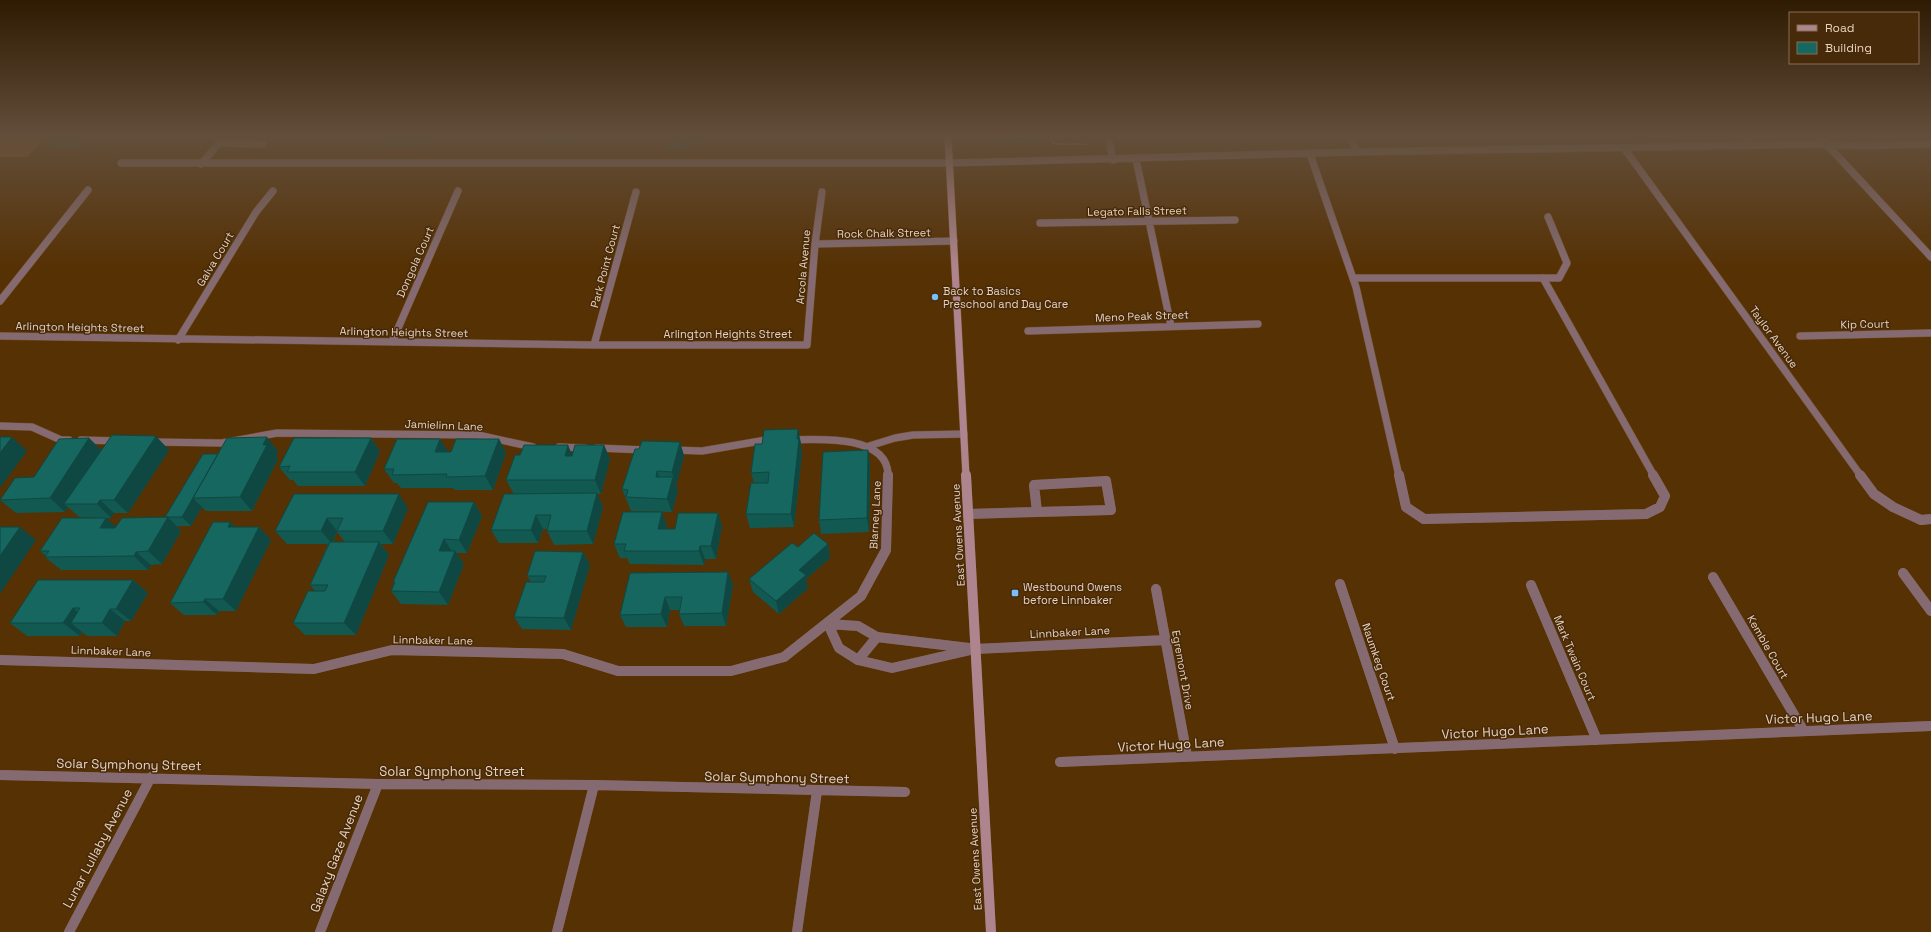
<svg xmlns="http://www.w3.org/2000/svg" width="1931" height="932" font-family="'Space Grotesk',sans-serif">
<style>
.green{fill:#81511c}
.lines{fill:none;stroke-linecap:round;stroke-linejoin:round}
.service-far1-casing{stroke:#704e25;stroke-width:8}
.service-casing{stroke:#704e25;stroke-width:10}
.minor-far1-casing{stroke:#704e25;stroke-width:8}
.minor-casing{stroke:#704e25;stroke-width:10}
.tertiary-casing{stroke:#704e25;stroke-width:8}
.secondary-far1-casing{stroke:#704e25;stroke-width:8}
.secondary-casing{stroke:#704e25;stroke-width:10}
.path{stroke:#9a7b5a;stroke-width:2;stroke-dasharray:3.5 1.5;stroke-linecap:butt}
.service-far1{stroke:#856b71;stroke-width:7}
.service{stroke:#856b71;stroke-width:10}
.minor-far1{stroke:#856b71;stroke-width:7}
.minor{stroke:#856b71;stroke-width:10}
.tertiary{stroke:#856b71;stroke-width:7}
.secondary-far1{stroke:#ae858e;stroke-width:7}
.secondary{stroke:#ae858e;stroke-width:10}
.wall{fill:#125952;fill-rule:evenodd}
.shaded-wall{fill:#0f4842}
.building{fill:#15675f;stroke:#0f4842}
.poi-dot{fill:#79bff8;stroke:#462a0a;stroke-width:1.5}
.labels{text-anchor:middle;stroke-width:3;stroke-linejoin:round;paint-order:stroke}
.street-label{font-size:11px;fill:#e9d2bd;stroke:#462a0a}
.poi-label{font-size:11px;fill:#e9d2bd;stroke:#462a0a;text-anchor:start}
.near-street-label{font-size:13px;fill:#e9d2bd;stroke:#462a0a}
</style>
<rect width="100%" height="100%" fill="#563104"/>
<!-- green -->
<path class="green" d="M0 137H46L27 157H0Z"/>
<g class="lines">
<defs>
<path id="service-far1" d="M1108 137 1113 160
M1350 137 1357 152
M1746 137 1753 145
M1624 148 1861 476
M1310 154 1356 287 1399 476
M201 164 219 143 263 144
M1353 278H1559L1567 263 1548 217
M1543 278 1654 476
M869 446 895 438 913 435 964 434"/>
<path id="service" d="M1399 475 1406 507 1424 519 1646 514 1660 507 1665 496 1653 475
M1860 475 1874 494 1893 507 1921 520
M1106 481 1111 510 1037 512 1034 485Z
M968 514 1037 512
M858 660 877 637"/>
<path id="minor-far1" d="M1136 159 1171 326
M121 163H949L1357 152 1826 144 1846 146 1931 144
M1040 223 1235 220
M815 244 954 241
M0 301 88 190
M1028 331 1258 324
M0 336 594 345H807L815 244 822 192
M1800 336 1931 333
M178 340 256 212 273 191
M392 342 458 191
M594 345 636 192
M0 426 32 427 61 440H69
M81 440 119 441
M790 440C817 439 889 434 888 476
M151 442 222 443 277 433 478 435 533 447
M559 447 585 448
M597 448 645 450
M673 450 702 451 772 439"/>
<path id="minor" d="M1921 520 1931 519
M1903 573 1931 611
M1713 577 1803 730
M1340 584 1395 749
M1531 585 1597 740
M1156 589 1187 756
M828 624 839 648 858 660 892 668 975 649 1166 640
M828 624 858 626 877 637 969 648
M0 660 314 669 392 650 563 654 618 671H731L784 657 861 596 886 550 888 475
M1060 762 1931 726
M0 775 378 784 594 785 905 792
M69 932 151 777
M320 932 378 784
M557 932 594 785
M797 932 817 791"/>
<path id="tertiary" d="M1820 137 1931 257"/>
<path id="secondary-far1" d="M948 137 966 476"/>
<path id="secondary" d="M966 475 991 932"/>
</defs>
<!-- service-far1 casing -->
<use href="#service-far1" class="service-far1-casing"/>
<!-- service casing -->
<use href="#service" class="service-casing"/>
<!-- minor-far1 casing -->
<use href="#minor-far1" class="minor-far1-casing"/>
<!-- minor casing -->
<use href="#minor" class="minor-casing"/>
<!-- tertiary casing -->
<use href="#tertiary" class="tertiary-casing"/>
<!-- secondary-far1 casing -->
<use href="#secondary-far1" class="secondary-far1-casing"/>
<!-- secondary casing -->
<use href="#secondary" class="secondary-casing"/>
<!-- path -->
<path class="path" d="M1051 137V141L1056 144H1085"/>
<!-- service-far1 -->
<use href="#service-far1" class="service-far1"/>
<!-- service -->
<use href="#service" class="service"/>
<!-- minor-far1 -->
<use href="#minor-far1" class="minor-far1"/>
<!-- minor -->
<use href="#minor" class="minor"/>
<!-- tertiary -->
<use href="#tertiary" class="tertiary"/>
<!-- secondary-far1 -->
<use href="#secondary-far1" class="secondary-far1"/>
<!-- secondary -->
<use href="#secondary" class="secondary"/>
</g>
<!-- wall -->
<path class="wall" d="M45 137H89L80 147H52Z
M105 137H118L116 139H107Z
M377 137H436L433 144H421L420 146H381Z
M546 137H582L580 143H548Z
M667 137H706L704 145H689L687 149H668L666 139Z
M997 137H1036V143H998Z
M1057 137H1100V142H1078L1077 140H1057Z
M1123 137H1162V141H1124Z
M89 438 102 451 169 450 128 513H114L111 518H106L116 527 165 517 218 454 278 451 276 456 278 459 252 511H206L202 507 191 526H177L181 531 162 564 151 565 148 570H61L45 557 46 556 40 551 102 518 79 517 68 507 65 512 16 513 0 500 34 477Z
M371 438 380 451 365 486H298L293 480H290L279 467Z
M440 439 448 452H451L499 439 506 453 493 490H455L453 488H401L397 483H394L384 469Z
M680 442 684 456 676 486 678 491 672 512 631 511 622 489 639 449Z
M801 443V448L802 453 794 527 750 528 746 514 754 483 751 473Z
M604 445 610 459 601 494H597L603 507 593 544 554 545 547 531V529H543L538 543H499L491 530 514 494 506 480 572 455Z
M868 450 870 464 869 532 821 534 819 520Z
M294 494 408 508 393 544H381L389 555 356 635H305L293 623 315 591 310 585 328 544H287L275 531ZM337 532 345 542H333Z
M474 502 482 516 467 553H456L464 564 448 605 401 604 391 591 395 583 393 582Z
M662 512 667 526V529H675L718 513 722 526 716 559H705L704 565 630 564 627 558H620L614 544Z
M230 522 235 527H259L271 540 236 611H219L217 615H184L170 603Z
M828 544 830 558 806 579 808 588 779 614 753 592 749 579 798 547Z
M583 552 590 565 571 630 522 629 514 617 531 582 527 576Z
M728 572 733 585 726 626H684L679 614 680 610H670L667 627H626L620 615Z
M133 580 148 593 131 621H125L117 636H87L82 632 80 636H27L10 623Z"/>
<!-- shaded-wall -->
<path class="shaded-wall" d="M73 137H89L80 147Z
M416 137H417L421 144 420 146Z
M429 137H436L433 144Z
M578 137H582L580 143Z
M686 137H687L689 145 687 149 685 139Z
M702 137H706L704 145Z
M798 429 801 443V448L802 453 794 527 791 514Z
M156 436 169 450 128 513 114 500Z
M12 437 27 451 0 488V453Z
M267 437 278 451 276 456 278 459 252 511 240 497Z
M89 438 103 452 64 504 68 507 65 512 50 498Z
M371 438 380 451 365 486 355 472Z
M440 439 449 453 435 452Z
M499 439 506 453 493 490 485 476Z
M680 442 684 456 676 486 672 472Z
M568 445 574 459 565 456Z
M604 445 610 459 601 494 595 480Z
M868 450 870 464 869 532 867 518Z
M657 471 662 485 656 477Z
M673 477 678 491 672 512 667 499Z
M597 493 603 507 593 544 587 531Z
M399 494 408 508 393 544 383 531Z
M193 498 202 507 191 526 182 517Z
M100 500 114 513 111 518 97 504Z
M474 502 482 516 467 553 459 540Z
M662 512 667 526 663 542 658 529Z
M718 513 722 526 716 559 711 546Z
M536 515 543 529 538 543 531 530Z
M168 517 181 531 162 564 148 551Z
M106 518 121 531 100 528Z
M327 518 337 531V532L332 544 321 531Z
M230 522 243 535 228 527Z
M20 527 36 540 0 594V556Z
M259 527 271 540 236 611 223 599Z
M444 539 453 553 439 551Z
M379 542 389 555 356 635 344 623Z
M828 544 830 558 806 579 808 588 779 614 776 601 799 570Z
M700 546 705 559 704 565 699 551Z
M455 551 464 564 448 605 439 592Z
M136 552 151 565 148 570 134 556Z
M583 552 590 565 571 630 564 618Z
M728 572 733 585 726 626 722 613Z
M133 580 148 593 131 621 116 609Z
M665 597 670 610 667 627 661 614Z
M205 599 219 611 217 615 203 602Z
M73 608 89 621 71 623 82 632 80 636 63 623Z
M110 609 125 621 117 636 102 623Z"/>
<!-- building -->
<path class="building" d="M667 137H686L685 139H666Z
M798 429 797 439H799L791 514H746L751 483H768L769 472 751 473 755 444H762L764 430Z
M112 435 156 436 114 500H100L97 504H64Z
M0 437H12L0 453Z
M267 437 263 445H267L240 497 193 498 227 438Z
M89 438 50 498 0 500 15 478 34 477 59 439Z
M294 438H371L355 472H287L290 466 279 467Z
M397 439H440L435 452H451L456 439H499L485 476 446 477 447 474 392 475 394 469H384Z
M642 441 680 442 672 472 657 471 656 477H673L667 499 626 497 628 490 622 489 635 449H639Z
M524 445H568L565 456H572L575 445H604L595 480H506L515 455H520Z
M868 450 867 518 819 520 823 452Z
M203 454H218L182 517H165Z
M597 493 587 531H547L551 515H536L531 530H491L504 494Z
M294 494H399L383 531H337L343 518H327L321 531H275Z
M428 502H474L459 540 444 539 439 551H455L439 592 391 591 395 582H393Z
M623 512H662L658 529H675L678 513H718L711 546H700L699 551H624L626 544H614Z
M168 517 148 551 136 552 134 556 45 557 49 551H40L62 518H106L100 528H115L122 518Z
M213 522H230L228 527H259L223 599H205L203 602 170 603Z
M0 527H20L0 556Z
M814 533 828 544 799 570 806 575 776 601 749 579 792 543 798 547Z
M330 542H379L344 623H293L308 591H325L328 585H310Z
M535 551 583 552 564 618 514 617 526 582H544L546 576H527Z
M728 572 722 613 679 614 682 597H665L661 614 620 615 630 573Z
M38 580H133L116 609H110L102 623H71L80 608H73L63 623H10Z"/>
<!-- sky -->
<linearGradient id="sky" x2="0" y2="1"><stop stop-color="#2f1b02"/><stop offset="0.51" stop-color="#624e3a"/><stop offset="1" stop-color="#624e3a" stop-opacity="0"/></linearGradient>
<rect width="1931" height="267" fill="url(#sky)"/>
<!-- markers -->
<g class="poi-dot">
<circle cx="935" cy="297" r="4"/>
<rect x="1011" y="589" width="8" height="8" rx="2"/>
</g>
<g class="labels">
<!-- street labels -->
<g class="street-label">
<text transform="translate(1137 211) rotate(-1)" y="4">Legato Falls Street</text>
<text transform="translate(884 233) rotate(-1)" y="4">Rock Chalk Street</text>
<text transform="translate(215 259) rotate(-59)" y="4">Galva Court</text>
<text transform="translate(415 262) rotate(-66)" y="4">Dongola Court</text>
<text transform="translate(605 266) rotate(-75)" y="4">Park Point Court</text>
<text transform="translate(803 267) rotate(-85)" y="4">Arcola Avenue</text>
<text transform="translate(1142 316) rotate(-2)" y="4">Meno Peak Street</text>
<text transform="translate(1865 324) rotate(-1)" y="4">Kip Court</text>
<text transform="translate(80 327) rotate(1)" y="4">Arlington Heights Street</text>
<text transform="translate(404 332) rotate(1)" y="4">Arlington Heights Street</text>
<text x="728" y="338">Arlington Heights Street</text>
<text transform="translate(1774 337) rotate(54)" y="4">Taylor Avenue</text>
<text transform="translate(444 425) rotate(2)" y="4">Jamielinn Lane</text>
<text transform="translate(875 515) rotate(-87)" y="4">Blarney Lane</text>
<text transform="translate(958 535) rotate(-93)" y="4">East Owens Avenue</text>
<text transform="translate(1070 632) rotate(-3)" y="4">Linnbaker Lane</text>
<text transform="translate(433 640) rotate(1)" y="4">Linnbaker Lane</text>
<text transform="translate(1768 647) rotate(60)" y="4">Kemble Court</text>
<text transform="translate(111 651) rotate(2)" y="4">Linnbaker Lane</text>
<text transform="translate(1575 658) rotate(67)" y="4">Mark Twain Court</text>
<text transform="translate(1379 662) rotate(71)" y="4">Naumkeg Court</text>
<text transform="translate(1183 670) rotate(80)" y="4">Egremont Drive</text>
<text transform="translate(975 859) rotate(-93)" y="4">East Owens Avenue</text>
</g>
<!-- poi labels -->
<g class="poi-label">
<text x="943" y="295">Back to Basics<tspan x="943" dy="13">Preschool and Day Care</tspan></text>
<text x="1023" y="591">Westbound Owens<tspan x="1023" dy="13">before Linnbaker</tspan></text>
</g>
<!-- near-street labels -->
<g class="near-street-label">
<text transform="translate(1819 717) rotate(-2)" y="5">Victor Hugo Lane</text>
<text transform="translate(1495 731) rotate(-3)" y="5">Victor Hugo Lane</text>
<text transform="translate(1171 744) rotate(-3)" y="5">Victor Hugo Lane</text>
<text transform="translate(129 764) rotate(1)" y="5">Solar Symphony Street</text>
<text x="452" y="776">Solar Symphony Street</text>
<text transform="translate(777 777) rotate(1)" y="5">Solar Symphony Street</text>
<text transform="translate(97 848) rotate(-62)" y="5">Lunar Lullaby Avenue</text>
<text transform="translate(336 853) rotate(-69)" y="5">Galaxy Gaze Avenue</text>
</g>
</g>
<!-- legend -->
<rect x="1789" y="12" width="130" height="52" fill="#462a0a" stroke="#876d52"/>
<rect x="1797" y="25" width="20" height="6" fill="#ae858e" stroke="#876d52"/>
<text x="1825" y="32" font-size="12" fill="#e9d2bd">Road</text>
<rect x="1797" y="42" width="20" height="12" fill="#15675f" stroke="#876d52"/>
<text x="1825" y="52" font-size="12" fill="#e9d2bd">Building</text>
</svg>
